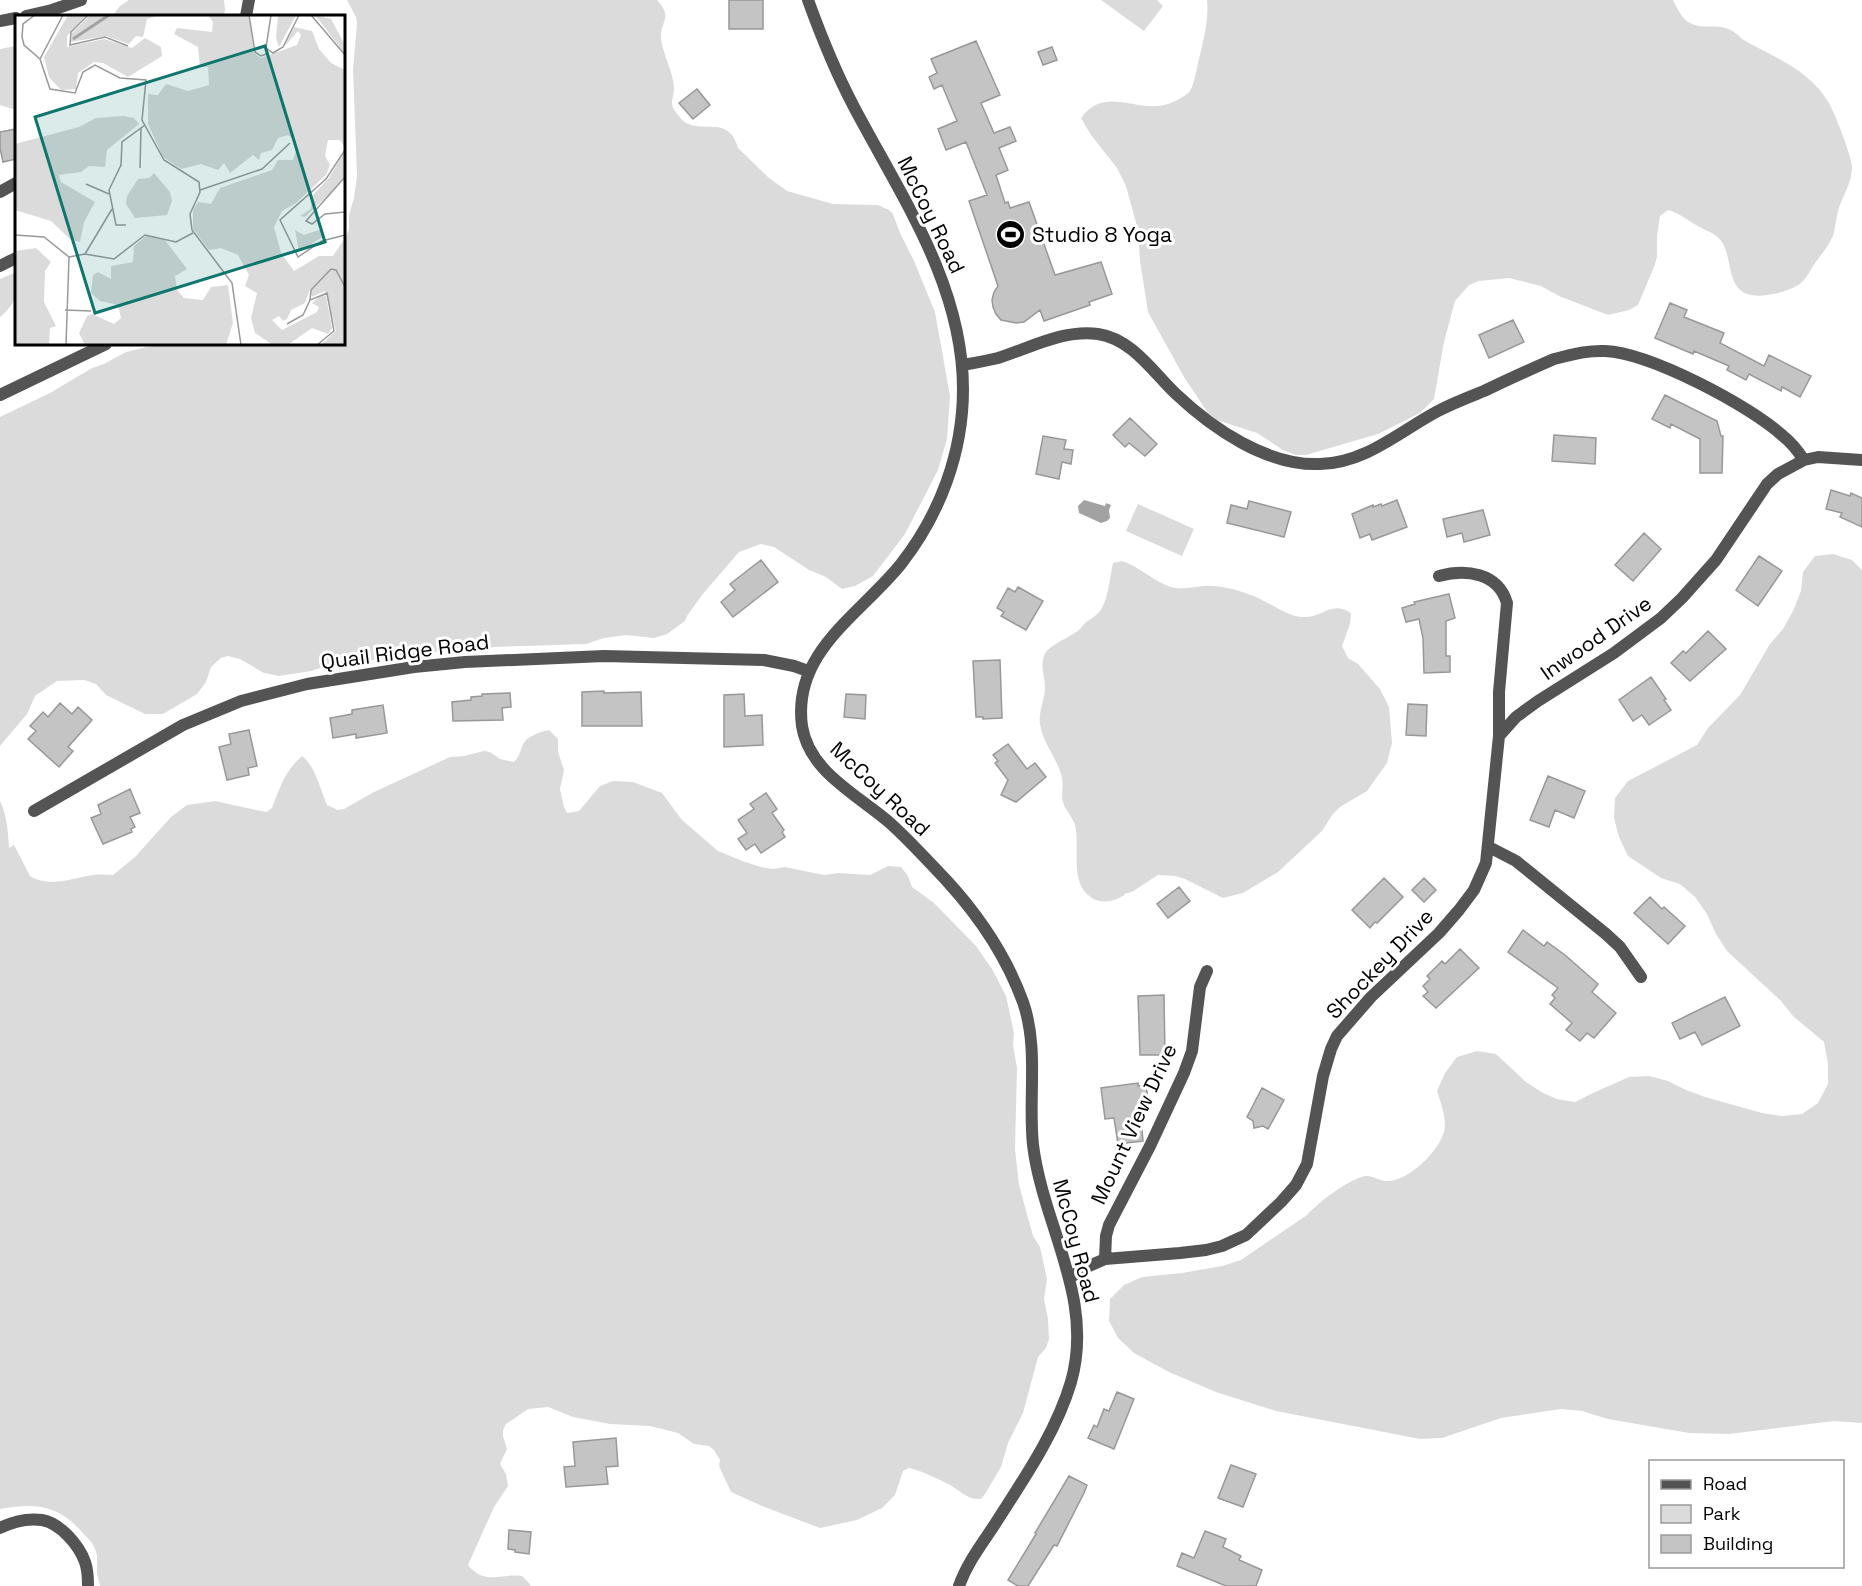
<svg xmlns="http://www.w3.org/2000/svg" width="1862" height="1586" font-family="'Space Grotesk',sans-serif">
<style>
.green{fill:#dbdbdb}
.water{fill:#a2a2a2}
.building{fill:#c4c4c4;stroke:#989898;stroke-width:1.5}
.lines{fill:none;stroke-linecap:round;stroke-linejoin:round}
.minor{stroke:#545454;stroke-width:12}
.tertiary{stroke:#545454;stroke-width:12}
.labels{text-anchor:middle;stroke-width:6;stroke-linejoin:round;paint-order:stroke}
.street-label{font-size:21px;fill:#000;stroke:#fff}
.poi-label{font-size:21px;fill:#000;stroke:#fff;text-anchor:start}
.inset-river{fill:none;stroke:#a2a2a2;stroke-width:3}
.inset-road{fill:none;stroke:#999;stroke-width:1.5}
.view{fill:#0f766e;fill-opacity:0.15;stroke:#0f766e;stroke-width:3}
.inset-edge{fill:none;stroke:#000;stroke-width:3}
</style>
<rect width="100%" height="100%" fill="#fff"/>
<!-- green -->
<path class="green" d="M129 0H224L225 9 224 16H112L120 6Z
M347 0H657C674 19 660 19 661 39 663 55 674 73 674 89 674 97 669 103 675 111 678 115 683 122 688 124 707 132 729 116 738 148L769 178 787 191 833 204 878 205 889 210 893 214 900 233 914 261 935 312 950 396 947 439 938 470 905 534 873 576 855 586 842 589 826 577 809 570 774 547 761 544 739 552 702 595 687 616 685 621 667 634 654 638 626 635 604 638 586 644 494 647 465 652H429L397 660H344L311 671 279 676 264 673 240 659 228 656 221 658 211 667 206 682 197 694 163 714H145L106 695 96 684 84 680 57 681 35 696 27 714 0 746V417L50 393 92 368 104 364 126 352 159 344H344V243L349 229V215L354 198 357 176 353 69 357 24 356 17Z
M1101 0H1157L1163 6 1144 31Z
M1207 0H1673C1676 6 1681 17 1687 21 1704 34 1722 17 1742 39 1773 57 1809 69 1829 103 1835 114 1851 154 1852 167 1852 181 1845 192 1840 205 1836 215 1836 226 1833 236 1829 245 1823 252 1818 259 1812 266 1809 275 1802 282 1793 291 1764 298 1751 295 1726 290 1733 259 1722 242 1715 232 1705 231 1696 225 1686 219 1679 213 1668 210L1660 216 1657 236V257L1654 267 1638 305 1629 310 1608 315 1559 296 1541 286 1509 278 1479 281 1469 285 1455 301 1444 342 1434 399 1420 413 1378 434 1306 455H1296L1283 450 1257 433 1217 420 1208 413 1184 377 1148 312 1140 261 1138 230 1126 186 1117 168 1091 135 1081 118C1107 82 1142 119 1175 101 1179 99 1187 95 1190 91 1194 86 1198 62 1200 55 1204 38 1209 18 1207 0Z
M16 46V110L0 105V49Z
M16 272C17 293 17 303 0 317V279Z
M1138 504 1194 529 1182 556 1126 531Z
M1833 554 1852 560 1862 570V1423L1834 1421 1729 1434 1689 1433 1608 1419 1582 1411 1561 1409 1501 1418 1442 1438 1420 1439 1276 1411 1216 1392 1169 1372 1134 1353 1118 1338 1109 1321 1110 1299 1124 1285 1142 1277 1182 1273 1222 1266 1241 1260 1307 1215C1320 1201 1346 1181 1365 1176 1372 1175 1379 1181 1387 1181 1409 1181 1438 1152 1444 1132 1447 1118 1441 1104 1437 1091L1445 1073 1457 1057 1477 1051 1496 1054 1526 1082 1543 1093 1557 1099 1575 1102 1593 1093 1629 1077 1649 1076 1668 1081 1686 1090 1705 1097 1762 1113 1782 1116 1802 1114 1818 1103 1828 1084V1064L1824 1042 1793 1016 1780 1000 1727 951 1716 934 1707 914 1695 897 1680 884 1661 878 1628 856 1619 837 1614 818 1615 798 1628 781 1697 745 1708 728 1740 695 1770 644 1783 629 1793 611 1801 591 1803 572 1815 556Z
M1122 561C1140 567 1153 581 1171 587 1182 590 1192 587 1203 586 1219 585 1234 589 1248 594 1265 599 1287 617 1303 617 1323 618 1331 600 1351 613L1350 624 1342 646 1348 658 1358 664 1380 689 1389 707 1392 743 1387 763 1367 791 1340 807 1332 815 1322 831 1278 872 1243 893 1223 898 1185 879 1175 876 1158 875 1132 892 1124 894 1125 895C1113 902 1099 905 1088 895 1070 880 1080 845 1075 825 1073 818 1067 812 1064 805 1060 796 1064 788 1062 778 1058 759 1043 744 1040 724 1038 712 1045 699 1045 688 1045 676 1040 667 1044 656 1048 645 1067 639 1076 632 1080 630 1082 626 1085 623 1090 619 1096 616 1100 611 1108 601 1110 576 1113 563Z
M549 730 558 739V752L564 770 560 789 564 807 567 813 579 811 600 786 613 781 633 782 662 793 682 820 718 851 745 862 761 867 773 869 785 867 824 875 838 873 870 875 888 866 901 867 908 876 912 887 934 903 976 946 992 969 1006 996 1014 1033 1013 1045 1017 1068 1015 1149 1019 1185 1033 1236 1040 1247 1047 1279 1044 1299 1048 1319 1049 1339 1046 1348 1038 1357 1023 1413 1008 1443 1001 1467 985 1494 981 1499C967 1500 961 1491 950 1485 938 1479 922 1471 909 1468L903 1471 895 1495 882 1508 857 1520 820 1528 762 1506 731 1492 719 1466 720 1460 714 1450 709 1446 694 1444 678 1433 650 1426 610 1424 573 1417 548 1407 528 1409 506 1424 503 1430V1436L507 1449 500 1464 506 1474 508 1486 494 1507 468 1565C486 1586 498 1573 522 1576L530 1584V1586H100C99 1580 96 1573 97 1568 97 1561 98 1556 95 1549 93 1542 86 1537 81 1531 57 1504 34 1503 0 1509V801C7 815 8 832 9 848L14 845 30 876C49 888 73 878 93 875 99 874 106 875 113 875L135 857 171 817 187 805 215 801 261 811 267 812 272 808C280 787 285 771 302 756 316 767 320 789 327 805L338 810 344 809 374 792 450 757 464 756 484 751 490 752 500 759 514 762C521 756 520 747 526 740 531 735 543 731 549 730Z"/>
<!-- water -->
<path class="water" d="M1084 500 1105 506 1106 503 1111 505 1109 510 1110 518 1107 521 1101 523 1079 513 1078 506Z"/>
<!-- building -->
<path class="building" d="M729 0H763V29H729Z
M976 41 1000 95 981 103 994 133 1010 127 1016 141 999 148 1008 170 996 175 1005 203 1008 202 1010 208 1029 202 1055 275 1101 262 1112 294 1089 302 1090 305 1044 321 1040 310 1024 322 1016 323 1001 320 996 314 993 307 992 300 994 292 998 286 969 201 987 195 966 142 946 150 938 129 957 121 942 85 934 89 929 77 937 73 931 59Z
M1052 47 1057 60 1043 65 1038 52Z
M697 89 710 105 693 119 679 103Z
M16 129V159L3 162 0 148V132Z
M1670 303 1687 310 1684 317 1724 333 1720 343 1764 366 1769 355 1811 376 1800 397 1782 387 1781 391 1749 374 1746 380 1727 370 1729 366 1694 351 1693 354 1655 338Z
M1513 320 1524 342 1489 358 1479 335Z
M1665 395 1717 421 1721 436H1723L1722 473H1700V439L1671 424 1670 428 1652 419Z
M1130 418 1157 444 1145 456 1129 443 1125 447 1113 435Z
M1554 435 1596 438 1595 464 1552 461Z
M1043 436 1066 440 1064 449 1073 450 1071 464 1062 462 1059 479 1036 474Z
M1831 490 1850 496 1851 493 1862 498V527L1840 517 1842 513 1826 509Z
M1397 500 1407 527 1372 540 1370 534 1360 538 1352 514 1373 505V507L1381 504 1382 506Z
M1249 501 1291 512 1284 537 1227 523 1231 505 1247 509Z
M1483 510 1490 535 1464 542 1462 533 1447 537 1443 519Z
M1644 533 1661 549 1633 581 1615 565Z
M1759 556 1782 571 1758 606 1736 590Z
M761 560 778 582 733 617 721 602 735 590 730 584Z
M1018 587 1043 601 1026 630 1001 616 1004 612 997 608 1008 588 1015 592Z
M1449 594 1455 618 1446 621V656H1450V672L1424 673 1423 638 1419 619 1406 622 1402 608 1415 604 1414 602Z
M1708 631 1726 649 1690 681 1671 663 1683 651 1686 653Z
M1000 660 1002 718 983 719V717H976L973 661Z
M1651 677 1666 699 1664 700 1671 710 1649 725 1642 715 1633 721 1619 700Z
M604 691V693L641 692 642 726H582V692Z
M510 693 511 707 502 708 503 720 453 721 452 702 471 700V697L482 696V694Z
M744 694 745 716 762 715 763 745 724 747V695Z
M846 694 866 695 865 719 844 717Z
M60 703 72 714 78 707 92 720 68 747 73 751 59 767 28 739 36 731 30 726 43 712 48 717Z
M1408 704 1427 705 1426 736 1406 735Z
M383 705 387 733 356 738V734L333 738 330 718 352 714V710Z
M249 730 257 766 248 768 249 775 227 780 219 747 231 744 229 734Z
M1008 744 1027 769 1035 763 1046 777 1016 802 1001 795 1008 780 995 763 998 761 993 755Z
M1548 776 1585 791 1574 818 1555 810 1549 827 1530 820Z
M130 789 140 813 130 817 135 827 131 829 132 832 103 844 91 818 101 814 98 805Z
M766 793 777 809 772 813 784 830 782 832 785 837 761 853 755 844 746 850 738 839 747 833 738 820 754 809 750 804Z
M1384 878 1403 897 1377 923 1375 922 1370 928 1352 910Z
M1424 878 1436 890 1424 902 1412 890Z
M1179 887 1190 901 1168 918 1157 904Z
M1650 897 1662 909 1664 907 1685 926 1668 944 1634 913Z
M1523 930 1544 946 1547 942 1565 955 1598 984 1592 992 1616 1013 1594 1038 1587 1033 1580 1041 1566 1030 1572 1023 1550 1004 1555 998 1552 995 1558 988 1508 952Z
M1460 949 1479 968 1436 1008 1423 996 1428 992 1423 986 1430 979 1427 976 1442 961 1445 964Z
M1164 995 1165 1055H1140L1138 996Z
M1725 997 1740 1026 1702 1045 1695 1032 1680 1039 1672 1023Z
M1138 1083V1086L1146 1085 1149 1106 1140 1107 1143 1141 1118 1144 1114 1118 1105 1119 1101 1088Z
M1262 1088 1284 1100 1268 1129 1263 1126 1254 1128 1253 1121 1247 1117Z
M1117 1392 1134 1399 1114 1449 1088 1438 1094 1425 1097 1427 1104 1409 1109 1411Z
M616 1438 618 1466 606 1467 608 1484 566 1487 564 1467 575 1466 573 1442Z
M1231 1465 1256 1474 1243 1507 1218 1498Z
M1069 1476 1087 1485 1084 1493 1057 1546 1054 1545 1028 1586H1018L1008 1580 1036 1534 1035 1533Z
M509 1530 531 1532 529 1554 515 1552V1550L508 1549Z
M1205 1531 1226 1539 1223 1547 1241 1556 1239 1560 1262 1570 1256 1586H1226L1177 1566 1182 1553 1194 1558Z"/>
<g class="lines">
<!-- minor -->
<path class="minor" d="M26 16 52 10 81 0
M246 16 249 0
M0 21 16 18
M0 192 16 183
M0 266 16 258
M962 365C974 363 986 361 998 358 1030 348 1064 329 1098 334 1132 339 1153 372 1176 394 1213 429 1267 466 1320 464 1366 463 1400 431 1438 411 1453 403 1469 397 1484 391 1507 380 1531 369 1554 359 1571 355 1587 350 1605 351 1650 353 1749 405 1783 436 1792 443 1798 451 1804 460L1818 457 1862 460
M0 395 106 344
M1499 736 1516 717 1538 701 1614 653 1661 618 1682 598 1716 560 1767 484 1778 474 1804 460
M34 811 183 725 241 701 307 684 414 667 465 662 604 656 764 660 794 666 808 671
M1489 847 1516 861 1606 934 1620 947 1641 977
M1105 1259 1106 1236 1109 1225 1150 1146 1184 1073 1192 1051 1200 987 1207 971
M1070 1278 1080 1270 1105 1259 1180 1253 1206 1250 1222 1246 1246 1235 1281 1202 1296 1185 1307 1164 1323 1076 1331 1049 1337 1036 1371 997 1439 933 1459 910 1474 890 1486 863 1499 736V692L1507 603C1498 572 1465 569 1439 576
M0 1528C12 1522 28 1518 42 1520 60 1523 79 1545 85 1562 88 1570 88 1578 88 1586"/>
<!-- tertiary -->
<path class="tertiary" d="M808 0C821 36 836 73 854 107 901 196 963 285 963 389 963 453 940 514 901 564 860 615 792 652 802 726 809 772 858 795 890 823 910 841 929 862 947 881 979 916 1007 958 1023 1002 1039 1048 1028 1098 1033 1145 1043 1226 1095 1298 1071 1382 1056 1433 1023 1480 995 1524 982 1544 967 1563 959 1586"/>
</g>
<!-- icons -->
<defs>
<symbol id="stadium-disc" viewBox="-11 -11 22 22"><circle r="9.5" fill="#000" stroke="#fff"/><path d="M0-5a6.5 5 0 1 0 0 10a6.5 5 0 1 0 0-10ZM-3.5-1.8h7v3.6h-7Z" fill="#fff"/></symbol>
</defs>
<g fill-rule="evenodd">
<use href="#stadium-disc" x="994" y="218" width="33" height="33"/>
</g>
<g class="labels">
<!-- street labels -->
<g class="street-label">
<text transform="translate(931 215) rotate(64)" y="7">McCoy Road</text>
<text transform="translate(1596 638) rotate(-35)" y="7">Inwood Drive</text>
<text transform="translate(405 652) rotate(-7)" y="7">Quail Ridge Road</text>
<text transform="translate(880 789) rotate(43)" y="7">McCoy Road</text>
<text transform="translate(1380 964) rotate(-46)" y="7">Shockey Drive</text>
<text transform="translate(1134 1124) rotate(-65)" y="7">Mount View Drive</text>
<text transform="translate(1076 1241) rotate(75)" y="7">McCoy Road</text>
</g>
<!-- poi labels -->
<g class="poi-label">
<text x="1032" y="242">Studio 8 Yoga</text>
</g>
</g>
<!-- overview -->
<g transform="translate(15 15)">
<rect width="330" height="330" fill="#fff"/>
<path d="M53 0H71L52 21V32L89 24 117 33 130 23 146 32 147 41 113 62 88 48 79 47 63 58 61 74 46 75 34 62 29 42ZM75 0H145L132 4 128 22 121 21 114 29 91 21 56 27 57 18ZM193 0H234L239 38 246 43 282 30 286 20 283 16 269 32 279 12 297 16 304 34 316 48 330 55V132L325 125H313L310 141 315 150 311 160 281 188 267 196 259 212 266 238 279 256 304 241H318L330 223V330H306L321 316 310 276 297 282 295 274 290 288 276 295 272 304 268 306 264 301 257 305 267 315 302 297 304 292 297 288 307 279 311 281 317 313 313 319 297 313 274 329 258 330 240 318 236 303 242 278 230 271 234 260 223 240 206 233 194 235 178 214V195L183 187 196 189 205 173 257 155 263 145H278L282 133 277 123 273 120 263 123 257 135 246 138 244 145 238 140 215 158 209 148 203 155 186 149 166 154 148 142 133 109V79L143 80 151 69 173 76 194 70 193 52H185L183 32 159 19 162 13 197 17 198 7ZM263 0H281L264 32 261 23ZM300 0 316 4 330 30V39ZM108 101 119 103 124 109 92 135 90 152 74 151 66 157 44 160 46 167 80 187 69 207 65 227 56 225 36 206 0 195V129L64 112 81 103ZM330 136V159L324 170 290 202 285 201 296 194 297 181 314 163ZM139 158 155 177 157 186 152 200 120 203 111 189 112 181 123 164 134 163ZM307 214 309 221 284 237 280 215 289 220ZM132 220 150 225 172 254 160 261 162 275 169 283 188 285 196 272 213 270 218 308 211 330H70L64 318 72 301 77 299 99 309 106 303 103 290 85 286 76 278 78 260 83 257 96 264V251L118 247 119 231ZM21 233 36 247 30 256 29 287 41 311 35 313 34 330H0V236Z" fill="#dbdbdb"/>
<path class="inset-river" d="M58 24 94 0"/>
<path class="inset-road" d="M20 0 8 9 7 22 9 30 25 44M48 0 25 44 35 74 60 78 68 57 80 50 105 63 131 65 127 105 149 145 184 167 185 177 175 199 177 215 217 268 226 330M73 0 56 17 55 30 90 22 113 31M234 0 240 37 246 41 254 38M256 0 251 33 258 38 268 32 284 0M296 0 330 40M330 135 311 164 265 205 283 242 307 226 330 220M125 153 126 113M330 162 291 206 297 209 310 199 330 197M71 169 94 179M185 175 247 154 275 128M111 210H101L94 175 106 150 107 127 130 110M0 220 29 222 54 242M70 239 97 194M54 242 70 239 99 244 130 220 161 227 178 218M295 285 296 275 316 254 321 255 330 272M50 295 76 296M272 309 288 300 295 285 312 278 319 316 302 330M51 330 54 242"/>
<path class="view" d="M250 31 310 227 80 298 20 102Z"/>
<rect width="330" height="330" class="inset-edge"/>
</g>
<!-- legend -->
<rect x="1649" y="1460" width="195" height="108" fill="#ffffff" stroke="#999999" stroke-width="1.5"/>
<rect x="1661" y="1480" width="30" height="9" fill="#545454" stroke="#999999" stroke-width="1.5"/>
<text x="1703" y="1490" font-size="18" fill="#000000">Road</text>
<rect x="1661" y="1505" width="30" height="18" fill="#dbdbdb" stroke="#999999" stroke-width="1.5"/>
<text x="1703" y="1520" font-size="18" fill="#000000">Park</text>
<rect x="1661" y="1535" width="30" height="18" fill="#c4c4c4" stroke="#999999" stroke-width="1.5"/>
<text x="1703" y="1550" font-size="18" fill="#000000">Building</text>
</svg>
